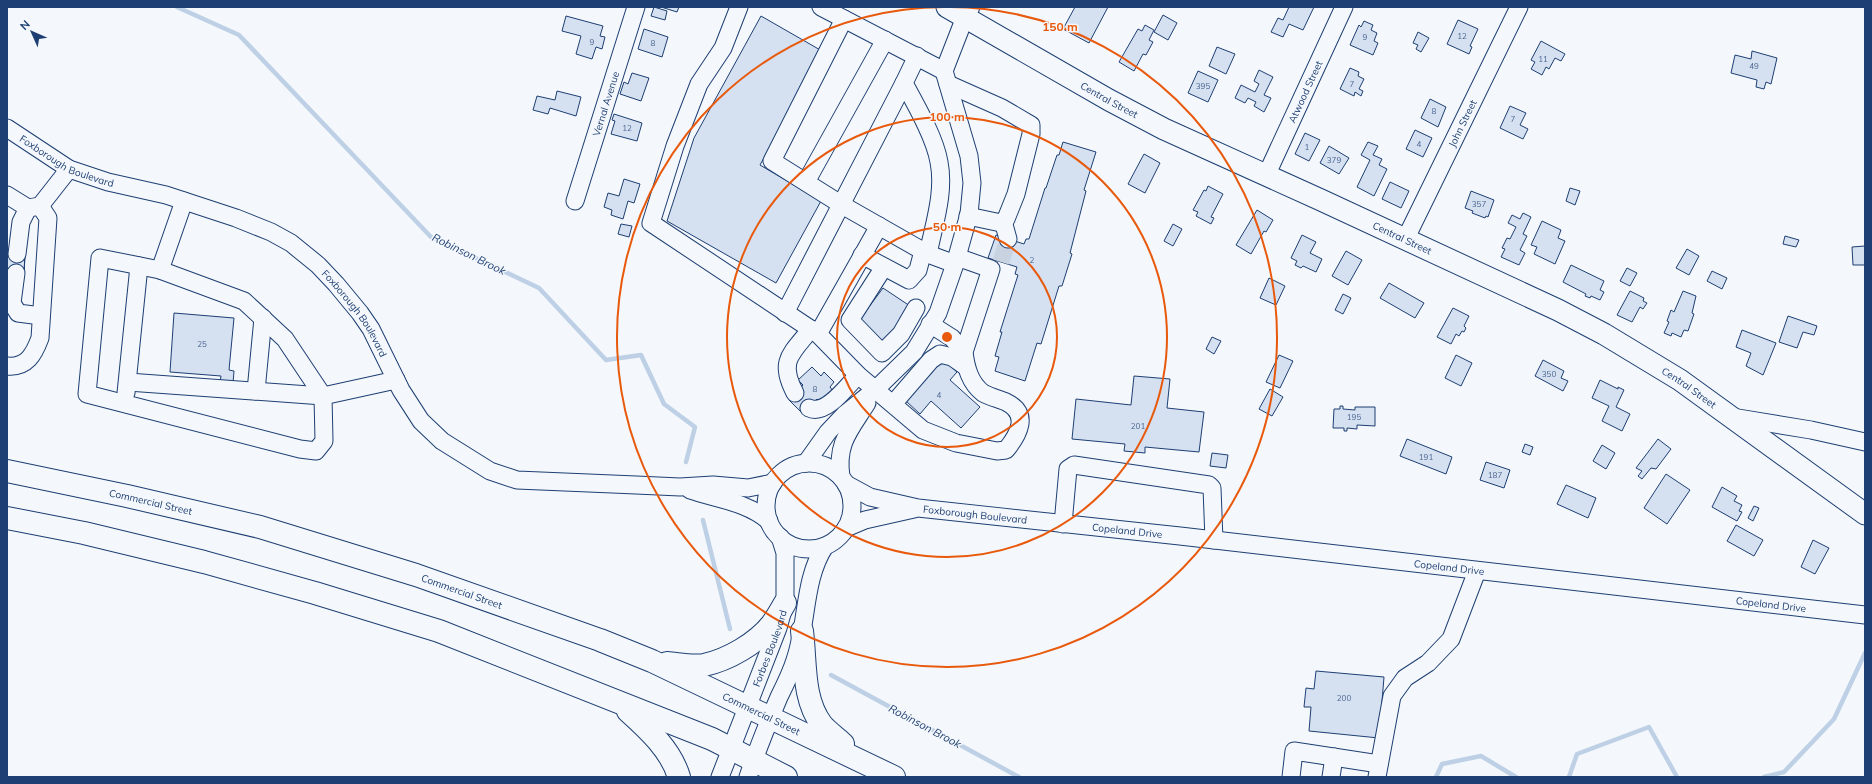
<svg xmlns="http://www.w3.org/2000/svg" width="1872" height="784" font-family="Mulish,sans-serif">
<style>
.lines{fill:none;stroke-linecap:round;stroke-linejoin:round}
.stream{stroke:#bed0e5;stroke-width:4.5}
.building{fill:#d5e0f0;stroke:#1d3f73}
.minor-tunnel{stroke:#c9d2e0;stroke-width:17;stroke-dasharray:17 8;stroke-linecap:butt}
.minor-casing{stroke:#1d3f73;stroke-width:19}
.major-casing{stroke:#1d3f73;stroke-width:23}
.highway-casing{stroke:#1d3f73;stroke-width:24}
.minor{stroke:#f4f7fb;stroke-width:17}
.major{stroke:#f4f7fb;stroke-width:21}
.highway{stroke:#f4f7fb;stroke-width:22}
.ring{fill:none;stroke:#e8590c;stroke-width:2}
.labels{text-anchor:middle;stroke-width:3;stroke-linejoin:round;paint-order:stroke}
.number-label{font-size:8px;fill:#4b6792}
.street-label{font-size:10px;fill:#1d3f73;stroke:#f4f7fb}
.water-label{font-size:11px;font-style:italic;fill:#1d3f73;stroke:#f4f7fb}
.centre{fill:#e8590c;stroke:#f4f7fb;stroke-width:2}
.ring-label{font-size:12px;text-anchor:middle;font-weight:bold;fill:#e8590c;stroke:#f4f7fb;stroke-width:3;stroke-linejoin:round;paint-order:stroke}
</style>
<rect width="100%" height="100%" fill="#f4f7fb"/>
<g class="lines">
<!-- stream -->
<path class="stream" d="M177 7 239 35 431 237 539 288 606 360 641 355 664 404 695 427 686 462
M703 520 730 629
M831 675 1019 777
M1436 777 1442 764 1481 756 1516 777
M1569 777 1577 754 1649 727 1677 777
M1764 777 1784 772 1834 719 1865 653"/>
</g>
<!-- building -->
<path class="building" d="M654 7 667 11 665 20 651 16Z
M661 7H679L677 12Z
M1075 7H1108L1089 43 1063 29Z
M1289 7H1314L1303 30 1289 24 1283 37 1271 32 1278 18 1283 20Z
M1163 15 1177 23 1168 40 1154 32Z
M566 16 603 26 600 36 605 37 602 49 596 47 592 59 576 54 581 36 562 31Z
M761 16 822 51 760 165 821 201 776 283 667 221 694 138Z
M1458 20 1478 29 1470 46 1472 47 1469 54 1447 44Z
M1364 21 1373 25 1371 30 1377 33 1374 41 1378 43 1373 55 1350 45 1359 25 1361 27Z
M1145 25 1154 30 1149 40 1153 42 1146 55 1143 54 1134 71 1119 62 1138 29 1142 31Z
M644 29 668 37 662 57 638 49Z
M1418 32 1429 38 1421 52 1416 49 1418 45 1413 43Z
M1541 41 1565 54 1561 61 1555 58 1549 69 1546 67 1542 75 1531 69 1535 62 1531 60Z
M1217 47 1235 54 1226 74 1209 66Z
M1752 51 1777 58 1771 84 1766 82 1764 89 1756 87 1757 80 1731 73 1735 55 1751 59Z
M1350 68 1359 72 1358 76 1364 79 1359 89 1363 91 1361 96 1355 92 1354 96 1340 89Z
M1259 70 1273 77 1264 95 1271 98 1264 112 1254 106 1256 102 1248 98 1245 103 1235 98 1241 85 1255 92 1259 84 1254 81Z
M1198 71 1218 80 1208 102 1188 93Z
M632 73 649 78 641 101 620 94 624 82 628 84Z
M557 91 581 97 576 116 550 108 548 114 533 110 537 96 555 100Z
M1430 99 1446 107 1438 127 1421 118Z
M1510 106 1526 113 1520 125 1528 129 1523 139 1500 128Z
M614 114 642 123 637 141 611 134 615 121 612 120Z
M1415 130 1432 138 1423 157 1406 149Z
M1305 133 1320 140 1309 161 1295 154Z
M1063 142 1096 152 1084 190 1086 191 1070 253 1072 254 1062 286H1059L1041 344 1037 343 1025 381 995 371 999 357 995 356 1002 332H1000L1018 275 1015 274 1017 267 988 258 996 235 1024 244 1026 239H1029L1045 188H1046L1057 155H1059Z
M1368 142 1378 146 1373 155 1382 159 1379 165 1387 169 1374 196 1357 187 1370 160 1361 155Z
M1329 146 1349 158 1339 174 1320 163Z
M1144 154 1160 163 1145 193 1128 184Z
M624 179 640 184 634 203 628 201 623 219 611 215 612 210 604 207 608 193 619 196Z
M1390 182 1409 191 1401 208 1382 199Z
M1208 186 1223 194 1211 217 1214 218 1211 224 1196 216 1198 212 1193 210 1204 190 1206 191Z
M1570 188 1580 191 1575 205 1566 201Z
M1471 191 1494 200 1488 217 1486 216 1485 218 1472 213 1473 211 1465 208Z
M1257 210 1273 220 1266 232 1264 231 1251 254 1236 245Z
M1523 213 1531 217 1523 234 1527 236 1520 250 1525 253 1519 265 1501 257 1505 249 1502 248 1507 238 1510 239 1516 227 1508 223 1512 215 1520 219Z
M1542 221 1561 230 1558 238 1565 241 1555 264 1534 254 1537 247 1531 245Z
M621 224 632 226 629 237 618 234Z
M1173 224 1182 229 1173 246 1164 241Z
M1302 235 1316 242 1310 253 1322 259 1316 272 1303 266 1301 268 1295 265 1297 261 1291 258Z
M1785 236 1799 240 1796 247 1783 244Z
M1865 246V265H1853L1852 247Z
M1687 249 1699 256 1689 275 1676 268Z
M1346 251 1362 260 1348 285 1332 276Z
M7 252 25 254 24 274 7 272Z
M7 252 25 254 24 274 7 272Z
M1571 265 1604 281 1600 290 1604 292 1600 300 1591 296 1590 298 1585 296 1586 294 1563 282Z
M1627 268 1637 273 1630 286 1620 281Z
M1712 271 1727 278 1722 289 1707 281Z
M1269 278 1285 286 1276 305 1260 298Z
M1389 283 1424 303 1415 318 1380 298Z
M883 288 910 306 892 334 881 346 857 323Z
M1630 291 1644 298 1643 301 1647 303 1643 309 1640 307 1632 322 1617 315Z
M1683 291 1696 296 1692 313 1694 314 1688 331 1684 330 1681 337 1672 333 1671 336 1664 333 1669 322 1667 321 1671 310 1674 312Z
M1343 294 1351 298 1343 314 1335 310Z
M1453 308 1469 316 1464 326 1466 328 1464 332 1462 331 1459 336 1456 334 1451 344 1437 337Z
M174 313 234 318 229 370 234 371 233 383 220 382 221 376 170 372Z
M1788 316 1817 326 1814 335 1803 332 1797 348 1779 342Z
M1742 330 1776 343 1763 375 1746 366 1751 353 1736 347Z
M1212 337 1221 341 1214 354 1206 349Z
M1279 355 1293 361 1280 388 1266 382Z
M1456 355 1472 363 1461 386 1445 378Z
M943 360 957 372 950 380 980 407 961 428 931 401 920 414 906 401Z
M1543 360 1564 371 1561 378 1568 381 1563 391 1535 376Z
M812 367 821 376 824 372 834 382 830 387 833 391 821 403 817 399 803 414 789 400 803 385 798 380Z
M1134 376 1170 379 1167 408 1204 412 1199 452 1145 447V453L1124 451 1125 444 1072 439 1076 399 1131 405Z
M1600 380 1618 389V387L1624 390 1616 407 1630 414 1622 431 1602 421 1609 406 1592 398Z
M1270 389 1283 397 1272 416 1259 409Z
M1340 406H1343V409L1355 410V407H1375V426L1357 425V429L1347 428V431H1344V428H1333L1334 409H1340Z
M1407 439 1452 457 1446 474 1400 456Z
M1658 439 1671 449 1656 469 1651 468 1642 479 1638 476 1642 471 1636 468Z
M1525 444 1533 447 1530 455 1522 452Z
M1602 445 1615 453 1606 469 1593 461Z
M1212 453 1228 455 1226 468 1210 466Z
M1486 462 1510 470 1504 488 1480 480Z
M1666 474 1690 490 1667 524 1644 508Z
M1566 485 1596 498 1588 518 1557 504Z
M1722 487 1737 496 1734 501 1742 505 1739 511 1742 512 1737 521 1712 507Z
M1754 506 1759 508 1753 521 1748 518Z
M1736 525 1763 540 1754 556 1727 541Z
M1813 540 1829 548 1815 574 1801 567Z
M1316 671 1384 677 1379 738 1309 731 1311 707H1304L1306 688 1314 689Z"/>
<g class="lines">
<!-- minor-tunnel -->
<path class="minor-tunnel" d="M1001 262 1008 239"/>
<defs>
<g id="minor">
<path d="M739 7 723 48 699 84 675 146 651 223 818 334 858 375 923 430 956 443 997 451 1006 450C1019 434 1030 414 1006 402 999 399 990 397 983 393 970 383 966 368 964 352L991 269 957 257"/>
<path d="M821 7 944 71"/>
<path d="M844 19 772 161 842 205 928 254C934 224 945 192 939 162 935 138 916 105 904 83L917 56"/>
<path d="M948 84 1002 108 1031 125V134L1016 194 1006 219 1001 223 968 216"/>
<path id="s1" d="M7 128 69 169 108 182 166 195 236 218 271 232 291 243 318 265 336 284 360 313 371 329 401 390 421 421 442 441 490 471 517 480 636 485 680 487 713 485 748 488 773 483"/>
<path id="s2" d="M1266 176 1344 7"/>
<path d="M806 182 885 40"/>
<path d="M7 195 28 208 40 206 48 218 40 338C34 354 27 368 7 366"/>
<path id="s3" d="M575 201 636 7"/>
<path d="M40 206 69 169"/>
<path d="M1003 221 1008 239"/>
<path id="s4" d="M1405 240 1519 7"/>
<path d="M17 254 21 222 28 208"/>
<path d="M928 254 955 264"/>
<path d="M862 255 909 280 918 270 923 251"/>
<path d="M100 258 160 270 244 301 285 339 323 396 324 441 316 451 300 449 87 394Z"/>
<path d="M884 267 850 320 882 353 901 334 916 308"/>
<path d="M160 270 184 201"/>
<path d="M16 273 12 303 18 313 41 316"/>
<path d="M785 313 904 83"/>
<path d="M930 324 952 338 964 352"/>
<path d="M818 334 879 226"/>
<path d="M128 382 323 396 396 380"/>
<path d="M256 391 263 318"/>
<path d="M126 393 139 266"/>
<path d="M795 393C778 361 791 354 811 329"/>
<path d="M893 404 931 360 940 354 952 357 965 366"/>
<path d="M809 408C826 416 847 386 858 375"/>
<path d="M1732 417 1811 430 1865 442"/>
<path d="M806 463 828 432 845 414 876 389 914 352 938 313 955 264 969 214 972 183 969 156 944 71 965 17 971 7"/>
<circle cx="809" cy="506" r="43"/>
<path d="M841 477C836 443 850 430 867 403"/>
<path id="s5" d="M846 484 870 497 918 508 1180 536 1865 615"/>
<path d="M690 490C717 499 747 502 769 521"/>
<path d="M1063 524 1068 469 1074 465 1209 485 1212 488 1214 540"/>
<path d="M846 528 865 520 914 509"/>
<path id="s6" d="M720 777 778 628 785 603V553L780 537"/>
<path d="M748 777C757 750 768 723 779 697 785 685 791 673 795 660 808 622 803 580 825 546"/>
<path d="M1291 777 1294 751 1379 764"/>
<path d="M1331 777 1334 757"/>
<path d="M1377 777 1392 696 1405 678 1428 663 1451 639 1477 571"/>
</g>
<g id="major">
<path id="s7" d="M947 7 1109 100 1164 129 1321 200 1558 310 1604 334 1680 380 1865 514"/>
</g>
<g id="highway">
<path id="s8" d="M7 471 127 496 260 527 416 575 600 640 652 661 894 777"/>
<path d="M7 518 84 533 204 562 315 593 439 631 712 739 786 777"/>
<path d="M802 631C806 662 802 699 822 725 828 732 837 738 843 744"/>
<path d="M667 663C679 664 692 667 704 665 728 660 757 643 772 624 777 617 781 610 785 603"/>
<path d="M628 711C648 729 671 750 679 777"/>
</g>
</defs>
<!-- minor casing -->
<use href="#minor" class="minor-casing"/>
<!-- major casing -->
<use href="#major" class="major-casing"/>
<!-- highway casing -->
<use href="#highway" class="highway-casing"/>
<!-- minor -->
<use href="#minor" class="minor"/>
<!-- major -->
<use href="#major" class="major"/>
<!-- highway -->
<use href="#highway" class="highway"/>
</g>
<!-- distance rings -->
<g class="ring">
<circle cx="947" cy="337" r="110"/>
<circle cx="947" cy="337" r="220"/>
<path d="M950 7A330 330 0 1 1 944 7"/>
</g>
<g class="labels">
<!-- number labels -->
<g class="number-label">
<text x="1462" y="39">12</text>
<text x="1365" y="40">9</text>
<text x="592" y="45">9</text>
<text x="653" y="46">8</text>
<text x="1543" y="62">11</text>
<text x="1754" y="69">49</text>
<text x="1352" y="87">7</text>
<text x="1203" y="89">395</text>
<text x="1434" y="114">8</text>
<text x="1513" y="122">7</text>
<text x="627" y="131">12</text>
<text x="1419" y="147">4</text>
<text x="1307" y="150">1</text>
<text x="1334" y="163">379</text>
<text x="1479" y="207">357</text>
<text x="1032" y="263">2</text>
<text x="202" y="347">25</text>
<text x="1549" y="377">350</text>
<text x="815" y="392">8</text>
<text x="939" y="398">4</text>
<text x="1354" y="420">195</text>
<text x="1138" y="429">201</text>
<text x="1426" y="460">191</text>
<text x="1495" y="478">187</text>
<text x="1344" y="701">200</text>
</g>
<!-- street labels -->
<g class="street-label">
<text dy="4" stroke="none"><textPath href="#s2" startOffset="93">Atwood Street</textPath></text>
<text dy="4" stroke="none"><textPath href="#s7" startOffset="187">Central Street</textPath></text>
<text dy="4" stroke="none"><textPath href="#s3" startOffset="102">Vernal Avenue</textPath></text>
<text dy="4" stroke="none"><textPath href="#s4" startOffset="130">John Street</textPath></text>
<text dy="4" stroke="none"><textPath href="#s1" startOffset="69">Foxborough Boulevard</textPath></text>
<text dy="4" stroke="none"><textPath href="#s7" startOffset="511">Central Street</textPath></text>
<text dy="4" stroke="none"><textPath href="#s1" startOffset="405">Foxborough Boulevard</textPath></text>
<text dy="4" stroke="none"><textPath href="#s7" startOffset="835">Central Street</textPath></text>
<text dy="4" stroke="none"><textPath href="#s8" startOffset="147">Commercial Street</textPath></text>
<text dy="4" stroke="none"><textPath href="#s5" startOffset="134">Foxborough Boulevard</textPath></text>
<text dy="4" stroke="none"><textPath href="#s5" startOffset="287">Copeland Drive</textPath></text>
<text dy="4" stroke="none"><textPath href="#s5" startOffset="611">Copeland Drive</textPath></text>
<text dy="4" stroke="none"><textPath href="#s8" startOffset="471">Commercial Street</textPath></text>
<text dy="4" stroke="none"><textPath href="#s5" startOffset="935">Copeland Drive</textPath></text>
<text dy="4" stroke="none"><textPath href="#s6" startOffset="138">Forbes Boulevard</textPath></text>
<text dy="4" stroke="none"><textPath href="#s8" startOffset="795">Commercial Street</textPath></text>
</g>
<!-- water labels -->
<g class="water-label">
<text transform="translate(469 254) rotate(26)" y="4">Robinson Brook</text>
<text transform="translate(925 726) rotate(28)" y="4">Robinson Brook</text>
</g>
</g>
<circle cx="947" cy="337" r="6" class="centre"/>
<g class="ring-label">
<text x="1060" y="31">150 m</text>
<text x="947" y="121">100 m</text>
<text x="947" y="231">50 m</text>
</g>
<!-- border -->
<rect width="1872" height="784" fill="none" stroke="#1d3f73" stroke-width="16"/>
<!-- north arrow -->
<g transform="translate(32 32) rotate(315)" stroke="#f4f7fb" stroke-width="3" paint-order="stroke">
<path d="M0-3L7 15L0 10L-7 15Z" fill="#1d3f73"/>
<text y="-6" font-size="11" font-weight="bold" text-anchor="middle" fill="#1d3f73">N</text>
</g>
</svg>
